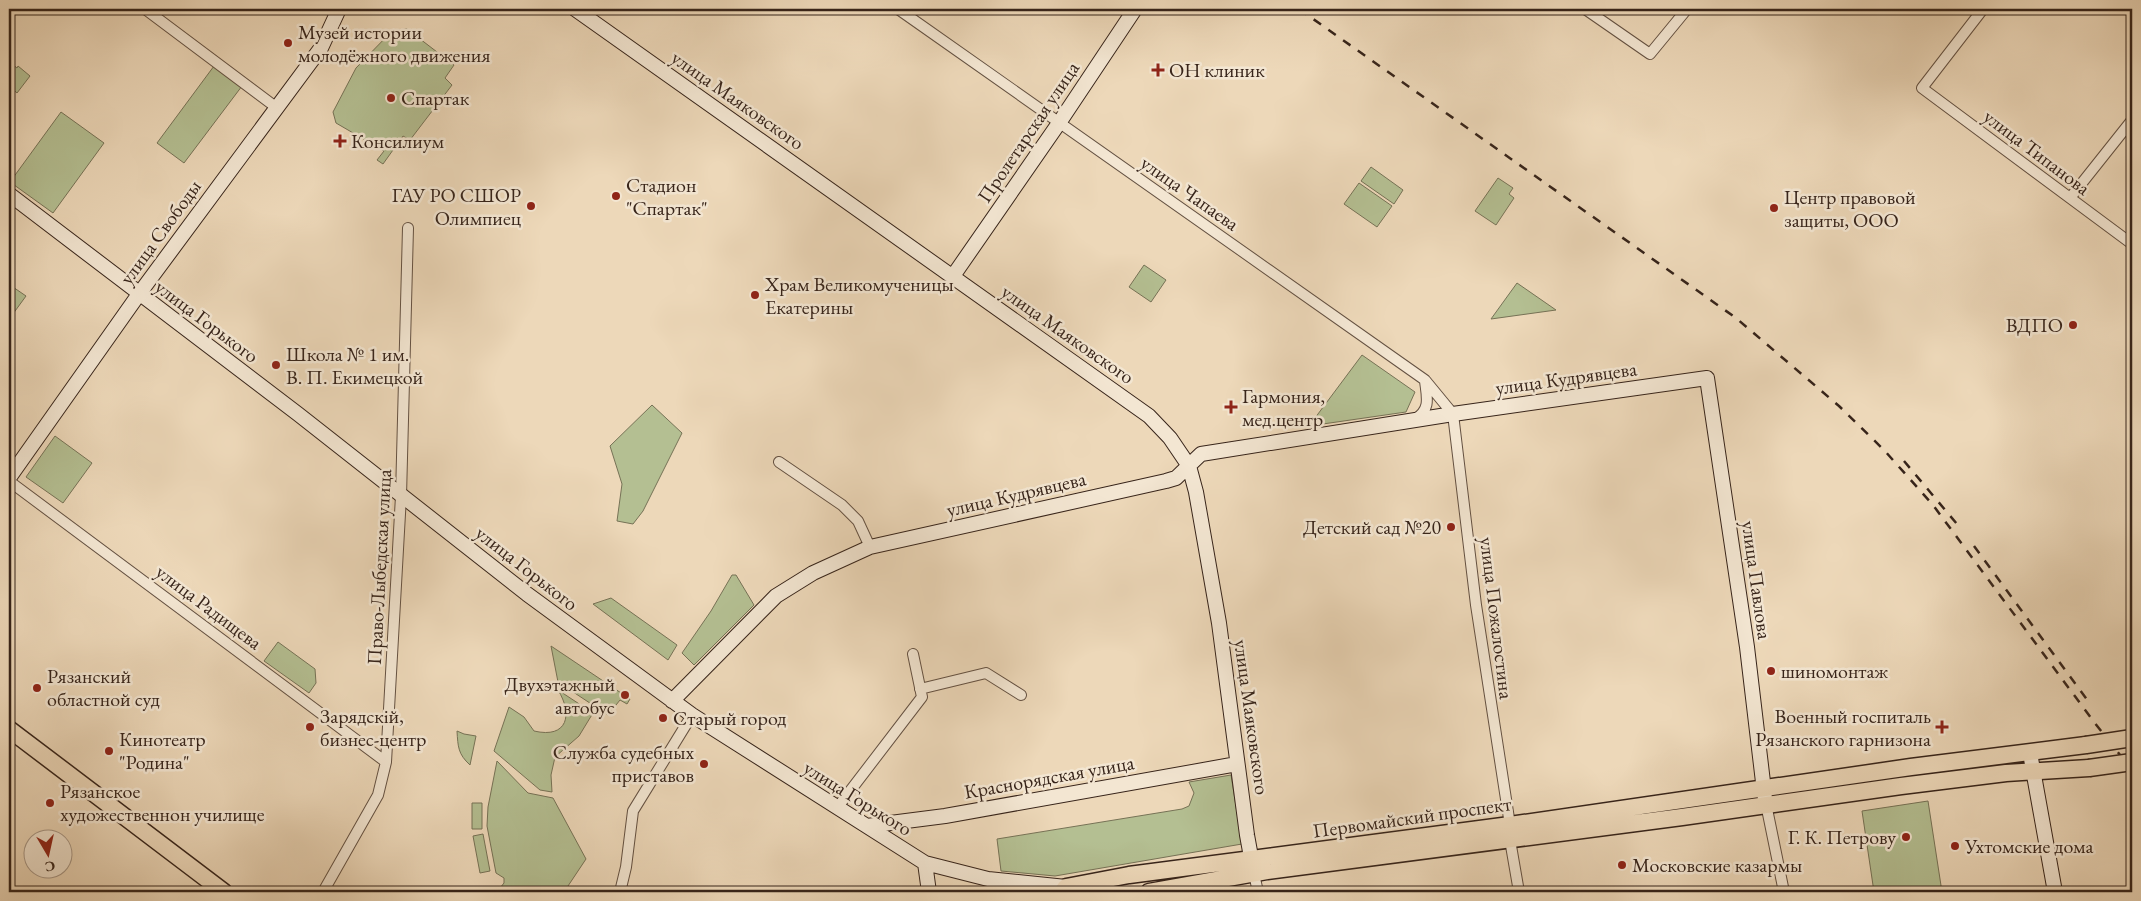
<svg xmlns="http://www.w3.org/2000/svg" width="2141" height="901" font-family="'EB Garamond',serif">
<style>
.green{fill:#b4bf92;stroke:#767256}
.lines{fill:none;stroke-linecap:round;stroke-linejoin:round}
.street-casing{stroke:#645142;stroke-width:12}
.secondary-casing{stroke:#37241a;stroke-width:16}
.primary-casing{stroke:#37241a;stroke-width:19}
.street{stroke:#f3e6d2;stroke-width:10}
.secondary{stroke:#f3e6d2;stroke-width:14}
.primary{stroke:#edd8b9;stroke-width:16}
.rail{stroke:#37241a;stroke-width:2.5;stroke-dasharray:9 9;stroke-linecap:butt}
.primary-bridge-casing{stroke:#37241a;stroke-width:19;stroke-linecap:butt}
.primary-bridge{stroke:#edd8b9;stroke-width:16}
.poi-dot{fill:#8f2418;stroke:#f3e6d2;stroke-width:2}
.labels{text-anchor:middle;stroke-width:5;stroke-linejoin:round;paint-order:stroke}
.poi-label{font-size:20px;fill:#37241a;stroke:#f3e6d2;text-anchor:start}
.street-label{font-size:20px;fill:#37241a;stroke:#f3e6d2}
</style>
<rect width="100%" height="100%" fill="#edd8b9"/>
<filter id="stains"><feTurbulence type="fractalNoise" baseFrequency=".004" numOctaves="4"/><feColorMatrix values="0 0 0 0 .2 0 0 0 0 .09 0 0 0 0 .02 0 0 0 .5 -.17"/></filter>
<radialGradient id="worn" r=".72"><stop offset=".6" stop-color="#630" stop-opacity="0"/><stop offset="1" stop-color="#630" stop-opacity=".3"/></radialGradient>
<!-- green -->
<path class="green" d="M407 29 454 65 445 78 452 85 410 140 403 136 383 164 377 160 384 151 336 123 333 112 356 68 392 31Z
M11 63 17 68 18 66 30 76 17 93 9 86V66Z
M214 66 242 86 184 163 157 143Z
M61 112 104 143 53 213 10 182Z
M1371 167 1403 190 1394 204 1361 181Z
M1498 178 1513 188 1509 194 1514 198 1496 225 1475 211Z
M1359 183 1392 206 1377 227 1344 204Z
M1144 265 1166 280 1151 302 1129 287Z
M1517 283 1556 310 1491 319Z
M10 285 26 296 10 318 9 317Z
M1362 355 1415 392 1406 412 1309 426Z
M652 405 682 433 643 511 633 524 617 521 622 484 610 446Z
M55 436 92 463 63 503 26 477Z
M732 575H736L754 605 694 665 682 653 711 611Z
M611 598 677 645 668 660 593 604Z
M278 642 315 669 316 683 309 693 264 661Z
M551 646 630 699 627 704 620 700 608 715 558 682Z
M558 690 593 713 579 736 555 757 551 775 552 792 540 790 494 751 509 707 524 717 534 731C568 739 573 714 558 690Z
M457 731 464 734 476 736 470 765C458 754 458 747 457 731Z
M497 761 528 793 553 798 586 859 564 892H501L500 888 504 883V878L496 873 487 826 488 807Z
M1231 775 1242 844 1055 876 1001 871 997 839 1182 809 1189 806 1194 793 1189 782Z
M1928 801 1942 892H1874L1862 811Z
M472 803H482V829H472Z
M483 834 490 871 480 873 473 836Z"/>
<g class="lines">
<defs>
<path id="street" d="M145 9 277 108
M898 9 1425 380 1453 414 1476 605 1510 825
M1585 9 1650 54 1687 9
M1983 9 1922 88 2132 244
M2070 198 2132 120
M1415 419C1431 410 1427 397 1425 381
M779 462 842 505 858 521 870 547
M9 481 386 762
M920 689 986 673 1021 695
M1766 804 1784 892
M837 808 922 697 913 654
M1510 840 1519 892
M1254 874 1258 892
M323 892 378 795 386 762 401 496 408 228
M620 892 626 867 633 811 692 715"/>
<path id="secondary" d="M575 9 1149 416 1170 438 1189 466 1196 492 1219 623 1247 835 1253 868
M9 194 298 414 527 594 692 715 925 863 988 879 1066 887
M953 276 1059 123 1135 9
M9 478 139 294 321 48 339 9
M672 701 776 596 813 573 870 547 1166 481 1176 478 1201 454 1453 414 1707 378 1747 647 1765 799
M2030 753 2055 892
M867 826 945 816 1237 764
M925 863 929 892"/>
<path id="primary" d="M9 729 224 892
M1062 892 1066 887 1129 875 1510 825 1911 767 2086 745
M1149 892 1267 871 1682 817 1901 786 2006 773 2089 768"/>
</defs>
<!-- street casing -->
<use href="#street" class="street-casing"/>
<!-- secondary casing -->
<use href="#secondary" class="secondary-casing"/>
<!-- primary casing -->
<use href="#primary" class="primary-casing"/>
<!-- street -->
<use href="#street" class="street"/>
<!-- secondary -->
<use href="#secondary" class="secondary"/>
<!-- primary -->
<use href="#primary" class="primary"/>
<!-- rail -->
<path class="rail" d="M1299 9 1736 318 1839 406 1884 450 1933 505 2094 722 2132 770
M1904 461 1957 524
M1974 546 2091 705"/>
<defs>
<path id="primary-bridge" d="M2086 745 2132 738
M2089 768 2132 762"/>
</defs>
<!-- primary-bridge casing -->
<use href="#primary-bridge" class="primary-bridge-casing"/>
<!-- primary-bridge -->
<use href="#primary-bridge" class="primary-bridge"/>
</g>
<!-- markers -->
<g class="poi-dot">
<circle cx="288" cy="43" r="5"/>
<path d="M1155.5 62.5h5v5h5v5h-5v5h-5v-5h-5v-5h5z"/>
<circle cx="391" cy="98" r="5"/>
<path d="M337.5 133.5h5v5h5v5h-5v5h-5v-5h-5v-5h5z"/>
<circle cx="616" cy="196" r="5"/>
<circle cx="531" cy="206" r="5"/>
<circle cx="1774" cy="208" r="5"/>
<circle cx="755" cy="295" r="5"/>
<circle cx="2073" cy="325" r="5"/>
<circle cx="276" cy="365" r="5"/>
<path d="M1228.5 399.5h5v5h5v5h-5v5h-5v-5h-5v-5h5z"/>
<circle cx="1451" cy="527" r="5"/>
<circle cx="1771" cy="671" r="5"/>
<circle cx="37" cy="688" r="5"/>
<circle cx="625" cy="695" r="5"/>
<circle cx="663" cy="718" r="5"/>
<circle cx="310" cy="727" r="5"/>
<path d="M1939.5 719.5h5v5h5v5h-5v5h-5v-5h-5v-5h5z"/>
<circle cx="109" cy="751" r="5"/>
<circle cx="704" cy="764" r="5"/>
<circle cx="50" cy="803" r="5"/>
<circle cx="1906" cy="837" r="5"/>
<circle cx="1955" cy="846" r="5"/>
<circle cx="1622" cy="865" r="5"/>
</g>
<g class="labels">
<!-- poi labels -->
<g class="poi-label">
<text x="298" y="39">Музей истории<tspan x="298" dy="23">молодёжного движения</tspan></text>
<text x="1169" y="77">ОН клиник</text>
<text x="401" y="105">Спартак</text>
<text x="351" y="148">Консилиум</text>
<text x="626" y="192">Стадион<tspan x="626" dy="23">"Спартак"</tspan></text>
<text x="521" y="202" text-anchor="end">ГАУ РО СШОР<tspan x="521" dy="23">Олимпиец</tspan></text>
<text x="1784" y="204">Центр правовой<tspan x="1784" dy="23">защиты, ООО</tspan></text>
<text x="765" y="291">Храм Великомученицы<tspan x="765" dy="23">Екатерины</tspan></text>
<text x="2063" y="332" text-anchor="end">ВДПО</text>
<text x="286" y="361">Школа № 1 им.<tspan x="286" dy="23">В. П. Екимецкой</tspan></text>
<text x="1242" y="403">Гармония,<tspan x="1242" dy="23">мед.центр</tspan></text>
<text x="1441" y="534" text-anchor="end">Детский сад №20</text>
<text x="1781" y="678">шиномонтаж</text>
<text x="47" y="683">Рязанский<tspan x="47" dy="23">областной суд</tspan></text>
<text x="615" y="691" text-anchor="end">Двухэтажный<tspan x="615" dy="23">автобус</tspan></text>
<text x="320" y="723">Зарядскiй,<tspan x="320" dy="23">бизнес-центр</tspan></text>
<text x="1931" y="723" text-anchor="end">Военный госпиталь<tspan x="1931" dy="23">Рязанского гарнизона</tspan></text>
<text x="673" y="725">Старый город</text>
<text x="119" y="746">Кинотеатр<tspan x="119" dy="23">"Родина"</tspan></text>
<text x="694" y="759" text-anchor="end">Служба судебных<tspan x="694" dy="23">приставов</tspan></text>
<text x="60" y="798">Рязанское<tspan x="60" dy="23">художественнон училище</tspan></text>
<text x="1896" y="844" text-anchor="end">Г. К. Петрову</text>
<text x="1965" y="853">Ухтомские дома</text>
<text x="1632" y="872">Московские казармы</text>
</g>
<!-- street labels -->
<g class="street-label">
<text transform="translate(738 100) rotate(35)" y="7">улица Маяковского</text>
<text transform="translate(1028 132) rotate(-56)" y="7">Пролетарская улица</text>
<text transform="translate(2037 152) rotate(37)" y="7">улица Типанова</text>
<text transform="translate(1190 193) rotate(35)" y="7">улица Чапаева</text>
<text transform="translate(160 232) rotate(-54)" y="7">улица Свободы</text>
<text transform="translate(207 321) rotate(37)" y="7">улица Горького</text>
<text transform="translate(1068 334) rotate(35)" y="7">улица Маяковского</text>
<text transform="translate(1566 378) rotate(-8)" y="7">улица Кудрявцева</text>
<text transform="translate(1016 494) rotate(-13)" y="7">улица Кудрявцева</text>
<text transform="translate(379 567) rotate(-87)" y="7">Право-Лыбедская улица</text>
<text transform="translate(527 568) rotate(38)" y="7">улица Горького</text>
<text transform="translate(1757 580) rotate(82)" y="7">улица Павлова</text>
<text transform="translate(209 607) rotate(37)" y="7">улица Радищева</text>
<text transform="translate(1497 618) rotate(83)" y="7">улица Пожалостина</text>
<text transform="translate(1252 717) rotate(82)" y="7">улица Маяковского</text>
<text transform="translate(1049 777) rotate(-10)" y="7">Краснорядская улица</text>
<text transform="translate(858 798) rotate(32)" y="7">улица Горького</text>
<text transform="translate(1412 817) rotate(-8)" y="7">Первомайский проспект</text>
</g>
</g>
<!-- margin -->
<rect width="2141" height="901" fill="none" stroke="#edd8b9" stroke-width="30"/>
<rect x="10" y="10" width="2121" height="881" fill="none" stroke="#37241a" stroke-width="2.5"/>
<rect x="15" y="15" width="2111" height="871" fill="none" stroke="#37241a"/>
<!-- north arrow -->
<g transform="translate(48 854) rotate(171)"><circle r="24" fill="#f3e6d2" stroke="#a89888"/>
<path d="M0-4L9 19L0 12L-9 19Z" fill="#8f2418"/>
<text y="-8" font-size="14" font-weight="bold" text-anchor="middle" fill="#37241a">С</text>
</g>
<rect width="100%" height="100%" filter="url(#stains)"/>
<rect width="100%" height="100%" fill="url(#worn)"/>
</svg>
